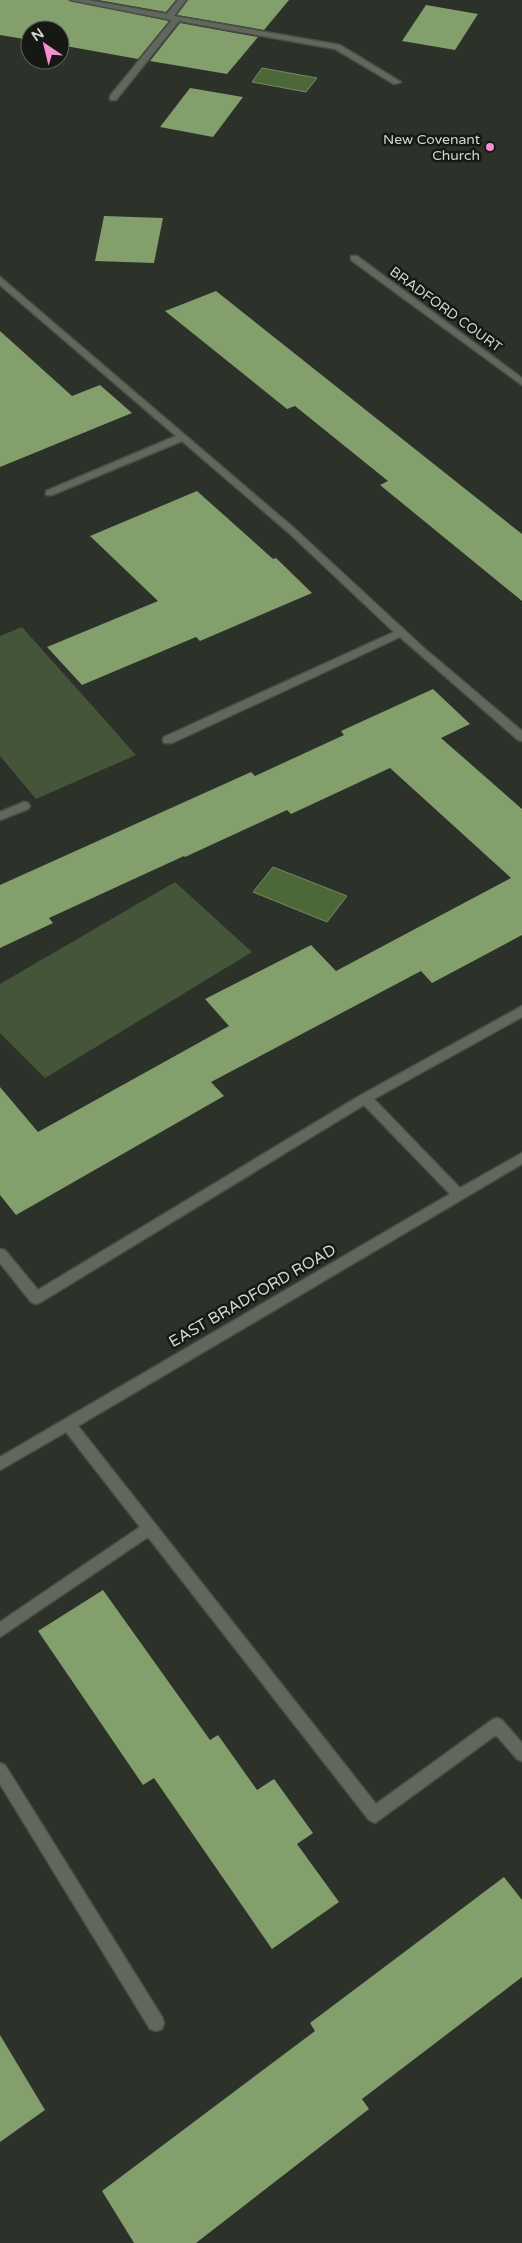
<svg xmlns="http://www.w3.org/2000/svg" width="522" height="2243" font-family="'Varela Round',sans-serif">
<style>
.green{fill:#455539}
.water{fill:#4d6838;stroke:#758965}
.building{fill:#829f6c}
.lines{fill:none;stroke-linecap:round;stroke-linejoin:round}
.minor-casing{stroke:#4a4e46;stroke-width:3}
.minor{fill:#62675e;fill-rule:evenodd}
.poi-dot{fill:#f690d0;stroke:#161814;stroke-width:2}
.labels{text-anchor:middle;stroke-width:5;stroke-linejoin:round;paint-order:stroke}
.far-poi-label{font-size:14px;fill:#d1d5cf;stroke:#161814;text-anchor:end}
.far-street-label{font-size:14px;fill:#d1d5cf;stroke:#161814}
.street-label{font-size:16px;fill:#d1d5cf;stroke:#161814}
</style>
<rect width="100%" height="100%" fill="#2c3129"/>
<!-- green -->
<path class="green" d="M22 627 136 755 36 799 0 756V636Z
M175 882 252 952 45 1078 0 1033V984Z"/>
<!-- water -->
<path class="water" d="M262 68 317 78 306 92 252 82Z
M273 867 347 896 327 922 253 892Z"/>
<!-- building -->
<path class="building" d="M0 0H68L169 21 138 59 60 45V30H30V40L0 35Z
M98 0H176L166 12Z
M188 0H289L264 30 177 15Z
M426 5 478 14 455 50 402 41Z
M180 23 258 37 227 74 150 61Z
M190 88 243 97 213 137 160 127Z
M104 216 163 218 154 263 95 261Z
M216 291 522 534V601L380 485 388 481 295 406 287 409 165 311Z
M0 331 72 396 100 385 132 413 0 467Z
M197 491 273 559 276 558 312 593 200 641 196 637 82 685 47 647 158 601 90 536Z
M433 689 470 724 441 738 522 809V935L432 983 421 971 211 1082 224 1096 16 1215 0 1195V1087L38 1132 229 1026 205 999 311 945 336 971 511 878 390 768 291 814 287 810 185 857 184 856 49 918 53 923 0 948V885L251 772 255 776 344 735 341 731Z
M103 1590 210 1740 218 1735 257 1790 274 1779 313 1833 297 1844 339 1902 272 1949 154 1778 143 1785 38 1631Z
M504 1877 522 1900V1977L362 2099 369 2109 196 2243H134L102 2191 315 2031 310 2023Z
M0 2035 45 2110 0 2142Z"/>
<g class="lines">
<defs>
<path id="minor" d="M70 0H87L167 14 178 0H186L174 16 340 45 401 82 394 84 335 49 179 21 116 100H110V96L172 20Z
M351 256H357L522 378V385L351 260Z
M0 277 295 529 425 649 522 731V741L518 740 400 637 172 743H164L163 740 164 737 394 632 289 533 182 441 52 495H46V491L176 436 0 285Z
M24 802 28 803 30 806 28 809 0 820V812Z
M522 1006V1017L374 1099 460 1188 522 1153V1164L78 1426 376 1804 492 1720 497 1718 502 1720 522 1743V1761L517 1759 496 1735 375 1823 369 1820 148 1537 0 1637V1622L140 1527 66 1432 0 1470V1457L450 1194 364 1105 41 1302 36 1304 31 1302 0 1263V1249L5 1250 38 1290 361 1095Z
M0 1763 5 1765 162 2017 164 2023 162 2029 156 2031 150 2029 0 1784Z"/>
</defs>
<!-- minor casing -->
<use href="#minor" class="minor-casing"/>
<!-- minor -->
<use href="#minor" class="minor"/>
</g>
<!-- markers -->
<circle class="poi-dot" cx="490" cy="147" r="5"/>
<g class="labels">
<!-- far-poi labels -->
<g class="far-poi-label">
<text x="480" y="144">New Covenant<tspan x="480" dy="16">Church</tspan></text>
</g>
<!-- far-street labels -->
<g class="far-street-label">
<text transform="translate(446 309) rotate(36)" y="5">BRADFORD COURT</text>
</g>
<!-- street labels -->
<g class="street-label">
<text transform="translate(252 1295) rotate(-30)" y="6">EAST BRADFORD ROAD</text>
</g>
</g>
<!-- north arrow -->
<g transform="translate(45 45) rotate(325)"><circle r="24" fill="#161814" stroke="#61645f"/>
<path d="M0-4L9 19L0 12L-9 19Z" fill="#f690d0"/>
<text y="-8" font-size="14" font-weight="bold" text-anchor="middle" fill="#d1d5cf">N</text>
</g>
</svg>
